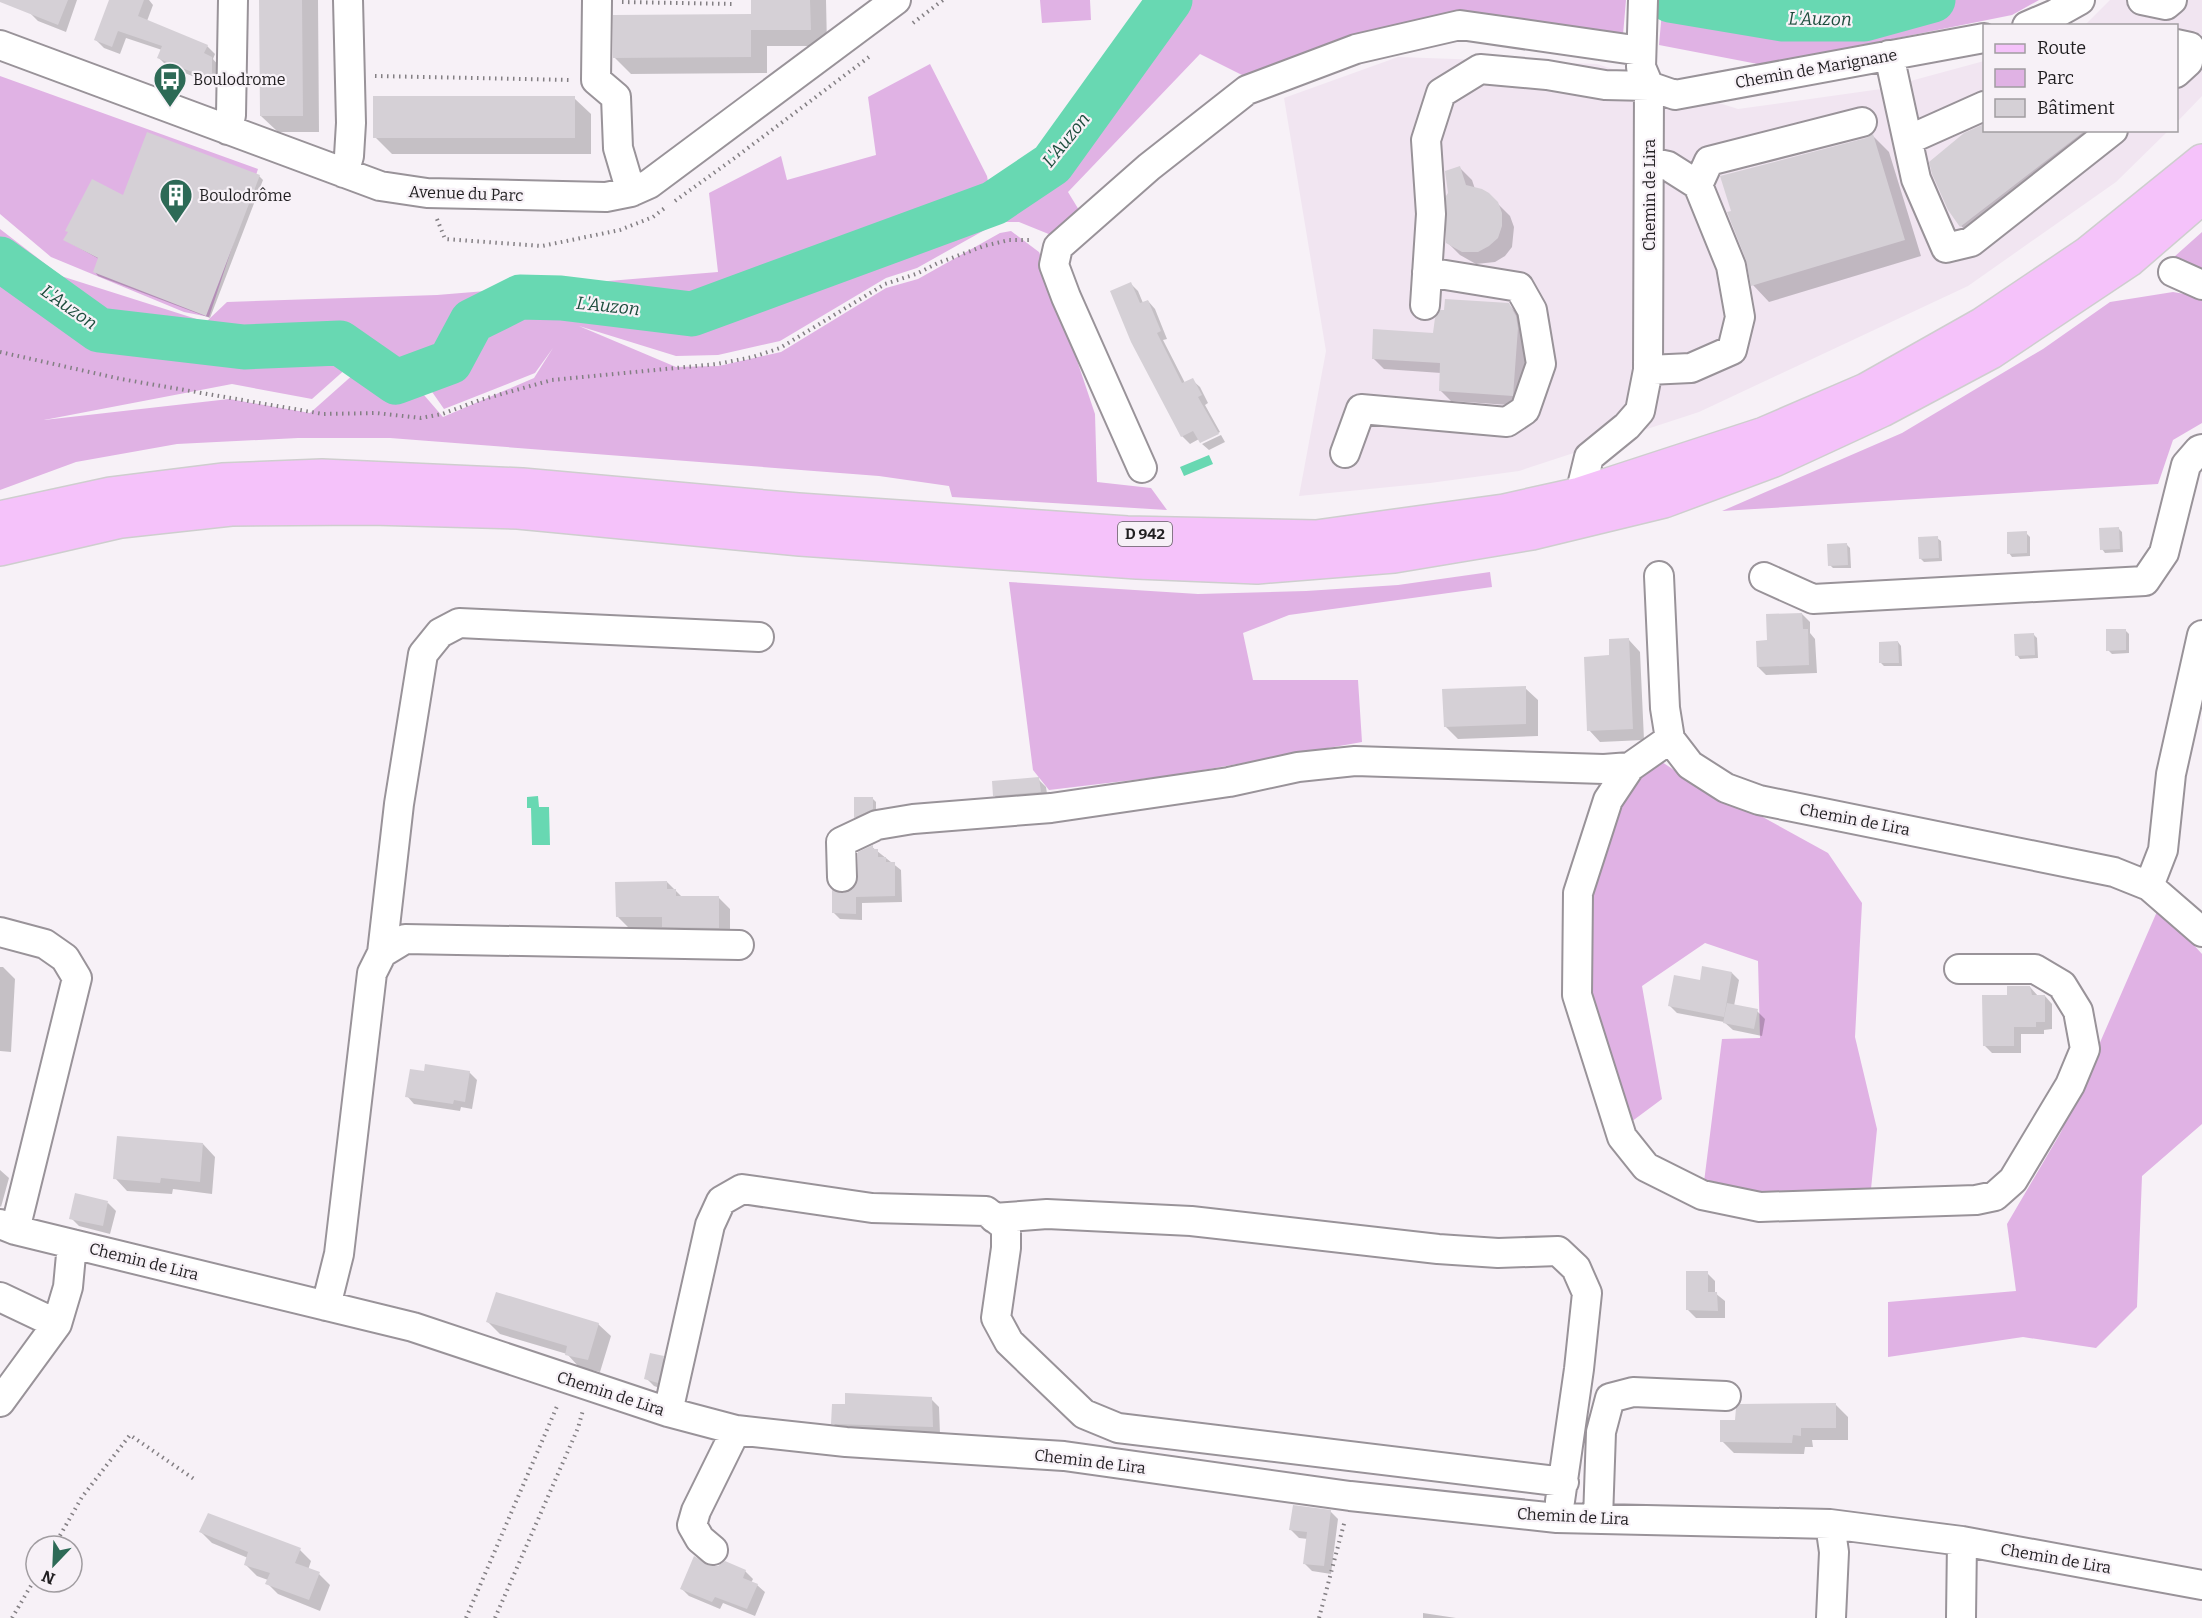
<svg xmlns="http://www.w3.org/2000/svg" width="2202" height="1618" font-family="Bitter,serif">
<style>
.built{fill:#f1e5f1}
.green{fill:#e0b2e4;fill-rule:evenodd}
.water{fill:#68d8b2}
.shadow{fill:#0003}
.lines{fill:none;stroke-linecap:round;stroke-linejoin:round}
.river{stroke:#68d8b2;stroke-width:45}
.building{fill:#d5d0d6}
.minor-casing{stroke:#999399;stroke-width:32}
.major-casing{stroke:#cecece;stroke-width:36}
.path{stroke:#837f83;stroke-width:4;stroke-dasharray:1.5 4.5;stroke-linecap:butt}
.minor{stroke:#fff;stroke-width:28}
.major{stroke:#f5c2fa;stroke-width:33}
.labels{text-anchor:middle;stroke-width:4.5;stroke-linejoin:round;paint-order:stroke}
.shield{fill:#f7f1f7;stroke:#615e61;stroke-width:1.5}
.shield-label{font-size:15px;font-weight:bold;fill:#211f21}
.street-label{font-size:16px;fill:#211f21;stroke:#f7f1f7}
.poi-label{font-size:16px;fill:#211f21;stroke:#f7f1f7;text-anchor:start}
.water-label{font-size:18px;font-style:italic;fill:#1d4d3d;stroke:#f7f1f7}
</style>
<rect width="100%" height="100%" fill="#f7f1f7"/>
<!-- built -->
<path class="built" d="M2110 0H2202V96L2177 122 2176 26H2084Z
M1398 57 1597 64 1738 109 1881 89 1984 61V130L2168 131 2116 182 1968 286 1699 412 1519 471 1430 483 1299 496 1326 351 1284 98Z"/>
<!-- green -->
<path class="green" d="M1040 0H1090L1091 20 1042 23Z
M1182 0H1626L1623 35 1459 12 1246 77 1200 54 1068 192 1082 215 1056 237 1019 222H999L917 268 886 278 780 341 718 355 676 356 579 326 676 367 719 366 781 352 886 288 918 279 1000 233 1011 231 1039 252 1046 268 1095 414 1097 482 1151 488 1167 510 952 497 949 486 879 476 390 438H298L177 444 76 462 0 490V229L61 276 206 322 227 302 437 295 718 272 709 193 781 156 787 180 876 155 868 97 930 64 987 176 993 210 1055 172ZM553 348 534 378 443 417 411 380 395 386 364 365 310 413 229 399 44 420 232 384 312 399 366 351 397 372 414 366 444 409 535 373Z
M1663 0H2039L2012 15 1763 65 1659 45Z
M0 76 258 169 209 317 184 312 51 257 0 214Z
M2202 232V277L2189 270 2174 257Z
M2173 292 2202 297V423L2173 440 2158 484 1722 511 1902 433 2043 349 2110 302Z
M1490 572 1492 587 1289 615 1243 633 1253 680H1358L1362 742 1175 775 1049 790 1033 770 1009 582 1198 594 1306 591 1398 585Z
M1659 760 1695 784 1750 810 1828 853 1862 903 1855 1037 1877 1129 1871 1189 1762 1194 1704 1182 1722 1039 1760 1038 1758 961 1705 943 1642 986 1662 1099 1631 1122 1585 997 1588 895 1624 787Z
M2159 907 2202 954V1124L2142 1176 2137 1307 2096 1348 2023 1337 1888 1357V1302L2016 1291 2007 1224 2061 1132Z"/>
<!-- water -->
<path class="water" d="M1209 455 1213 464 1184 476 1180 467Z
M538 796 539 807H549L550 845H532L531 808H527V797Z"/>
<!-- shadow -->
<path class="shadow" d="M36 0H77L66 32 38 21 31 14Z
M110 0H149L153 5 147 21 207 46 215 54 213 59 219 66 220 87 167 66 159 58 162 50 126 38 120 54 104 48 96 40Z
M261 0H318L319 132H278L261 116Z
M752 0H826L827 46H767V73L631 74 614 57 752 16Z
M574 98 591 114V154H392L375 137Z
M1984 125V130H2131L2120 133 1978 242 1961 226 1965 134Z
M1873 136 1889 152 1921 256 1769 302 1753 285 1867 139Z
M1460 168 1472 180 1475 189 1488 194 1510 216 1514 227 1512 247 1505 256 1495 262 1476 264 1460 255 1447 242Z
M259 176 263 180 210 318 98 276 95 272 99 259 65 240 124 197Z
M1131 284 1138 291 1143 303 1148 301 1155 309 1167 339 1163 340 1185 383 1192 380 1200 387 1208 403 1205 405 1220 432 1201 441V443L1199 439 1190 444 1182 436Z
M1508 304 1519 315 1528 345 1523 406 1451 401 1440 390 1441 373 1384 369 1373 358Z
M1221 435 1225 442 1209 450 1202 444Z
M2119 529 2122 532 2123 552 2105 553 2102 549Z
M2026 533 2030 537V556L2012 557 2009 553Z
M1937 538 1941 541 1942 561 1924 562 1920 558Z
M1847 545 1850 548 1851 568H1833L1830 565Z
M1802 614 1810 622V633L1815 639 1817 673 1766 675 1758 667 1769 642Z
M2125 630 2129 634V653L2112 654 2108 650Z
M2034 635 2037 638 2038 658 2020 659 2017 655Z
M1629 640 1640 652 1644 740 1600 742 1589 730 1611 656Z
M1898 642 1901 646 1902 666H1884L1881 663Z
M1525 688 1538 700V736L1458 739 1445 726Z
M1038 779 1046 787 1048 800 1002 804 994 795Z
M872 798 876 802V813L859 820 855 817Z
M872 847 901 870 902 902 862 903V920L840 919 833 912 843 895 858 885Z
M667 882 683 898H719L730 909V939L675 938 665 928H629L618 917Z
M0 967H3L15 979 11 1052 0 1051Z
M1732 973 1739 980 1734 1006 1757 1011 1765 1019 1762 1036 1733 1030 1724 1022 1677 1013 1670 1006 1701 981Z
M2030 987 2038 996H2045L2052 1004V1029L2044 1030V1034H2021V1053H1992L1984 1045 2009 997Z
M469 1072 477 1080 472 1109 461 1107 460 1111 414 1104 407 1096Z
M203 1144 215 1157 212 1194 173 1189 172 1194 127 1191 115 1178Z
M0 1170 9 1178 1 1207 0 1206Z
M108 1203 116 1211 110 1234 79 1226 71 1218Z
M1707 1273 1715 1281V1293L1725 1301V1318H1696L1688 1310Z
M488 1322 598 1324 611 1336 600 1372 579 1367 567 1354 500 1334Z
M663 1358 671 1366 665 1390 654 1386 646 1378Z
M931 1399 939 1407 940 1434 841 1431 833 1423Z
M1836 1405 1848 1417V1440H1812L1813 1447H1805L1804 1454 1734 1453 1722 1441 1737 1421Z
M1330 1511 1338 1519 1331 1574 1312 1571 1304 1563 1308 1539 1299 1538 1291 1530Z
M201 1532 300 1550 311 1561 308 1570 319 1574 330 1585 320 1611 278 1594 267 1583 268 1580 257 1576 246 1565 248 1558 212 1543Z
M709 1568 745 1571 753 1579 751 1583 757 1585 765 1592 755 1616 723 1603 720 1609 689 1596 682 1589Z
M1423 1613 1456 1618H1423Z"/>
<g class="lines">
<!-- river -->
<path class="river" d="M1670 0 1783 19H1864L1933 0
M0 259 99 330 244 347 340 343 396 382 450 362 472 321 520 297 561 298 692 314 994 203 1052 164 1170 0"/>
</g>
<!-- building -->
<path class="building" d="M0 0H68L58 25 0 2Z
M109 0H144L138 16 208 45 204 53 212 57V80L157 58 162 46 118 31 112 47 94 40Z
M259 0H302L303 116H260Z
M751 0H810L811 30H751V57L613 58V15L751 14Z
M373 96H575V138H373Z
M1984 124V130H2086L1960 227 1948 210 1932 174 1929 162 1964 133Z
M147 132 260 175 206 316 93 272 98 258 63 240 68 232 65 231 92 179 123 195Z
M1873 134 1905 240 1751 286 1746 260 1727 212 1731 211 1720 176 1866 138Z
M1460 166 1466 185 1482 189 1489 193 1498 202 1502 213V226L1498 238 1489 246 1478 252H1462L1446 243V196L1448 193 1445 171Z
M1131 282 1140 303 1148 300 1161 331 1157 333 1182 383 1193 378 1202 395 1198 397 1219 434 1200 443 1193 431 1181 437 1131 342 1110 291Z
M1445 299 1509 303 1516 316 1518 328 1513 396 1439 391 1440 363 1372 359 1373 329 1433 333 1435 318 1440 310H1444Z
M2119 527 2120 549 2100 550 2099 528Z
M2027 531V553L2007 554V532Z
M1938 536 1939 558 1919 559 1918 537Z
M1847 543 1848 565 1828 566 1827 544Z
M1802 613 1803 629H1808L1809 665 1757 667 1756 641 1767 640 1766 614Z
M2106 629H2126V650L2106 651Z
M2034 633 2035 655 2015 656 2014 634Z
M1629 638 1633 729 1587 731 1584 657 1609 655V639Z
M1898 641 1899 663H1879V642Z
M1526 686V724L1444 727 1442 689Z
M1039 777 1041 792 993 796 992 781Z
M854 797H873V809L854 818Z
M873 845V849H878V857H886V862H895V896L856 897V914L832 913V890L843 893 855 887 858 877V852Z
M667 881V889H676V896H719V928L662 927V917H616L615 882Z
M1702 966 1732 972 1724 1017 1668 1006 1674 975 1700 980Z
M2007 986H2030L2032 995H2045V1022H2036V1027H2014V1046H1983L1982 995H2007Z
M1727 1003 1758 1009 1754 1029 1723 1023Z
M425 1064 470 1071 465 1102 454 1100 453 1104 405 1097 410 1069 424 1071Z
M117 1136 203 1143 200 1182 161 1178 160 1183 113 1179Z
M75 1193 108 1201 103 1226 69 1219Z
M1686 1271H1708V1292H1717L1718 1311 1686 1310Z
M496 1292 599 1323 588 1360 565 1355 567 1346 486 1322Z
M650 1353 664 1356 658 1383 644 1379Z
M845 1393 932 1397 933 1427 831 1424 832 1404H845Z
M1836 1403V1428H1801V1436L1793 1435 1792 1443 1720 1442V1420H1735L1736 1408 1740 1404Z
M1293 1505 1331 1510 1324 1566 1303 1564 1307 1532 1289 1530Z
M208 1513 301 1548 295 1563 320 1572 309 1600 265 1584 270 1573 244 1565 248 1552 199 1532Z
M694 1556 710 1566H718L725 1561 746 1570 743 1578 758 1584 747 1609 715 1597 712 1602 680 1589Z"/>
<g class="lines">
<defs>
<path id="minor" d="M2142 0 2166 5 2172 0
M597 1 596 80 616 97 618 148 631 192
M2027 26 2055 14 2080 0
M2176 44 2190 47 2188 62 2176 73
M0 45 380 186 427 193 606 197 631 192 649 184 896 0
M1889 55 1916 179 1946 248 1971 242 2113 130
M228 130 231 115 233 0
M1908 140 1984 106
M344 173 349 156 351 123 348 0
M1698 185 1709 161 1862 122
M2173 272 2202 285
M1425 305 1431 214 1426 140 1441 93 1480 69 1547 75 1605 85 1649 86 1675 95 1984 38
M1648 370 1691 368 1732 350 1740 317 1731 266 1698 185 1668 166 1649 162
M1345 453 1361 409 1507 422 1525 410 1541 364 1532 310 1519 287 1427 272
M1142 468 1066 297 1054 265 1058 247 1149 167 1247 90 1356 49 1460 25 1641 51
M1580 494 1589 457 1627 426 1640 411 1648 370 1649 86 1641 67 1643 0
M1659 576 1665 708 1670 739 1690 765 1726 788 1759 800 2114 872 2149 886 2202 932
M1764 577 1813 599 2145 581 2164 553 2186 465 2199 450 2202 449
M1670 739 1630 767 1608 800 1578 893 1577 995 1622 1137 1646 1167 1702 1195 1760 1207 1976 1200 1995 1196 2013 1180 2070 1085 2085 1049 2078 1011 2062 985 2035 969H1959
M842 877 841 842 877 825 913 819 1051 808 1229 782 1298 767 1355 761 1604 769 1630 767
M2149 886 2163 850 2171 774 2202 635
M0 932 45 944 65 958 77 978 15 1230
M382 953 399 804 423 654 440 633 459 623 759 637
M994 1218 1047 1214 1191 1221 1438 1249 1498 1253 1558 1251 1576 1268 1587 1293 1579 1369 1560 1501
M0 1224 15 1230 413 1327 668 1412 736 1430 846 1442 1064 1456 1350 1496 1557 1518 1830 1524 1962 1541 2202 1585
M0 1297 57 1324
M326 1306 339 1254 372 973 382 953 405 939 739 945
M0 1402 57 1324 68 1287 72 1244
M668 1412 710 1225 721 1201 742 1189 872 1208 986 1211 1006 1227V1248L996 1318 1009 1342 1084 1414 1118 1428 1564 1482
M1598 1519 1601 1432 1610 1398 1633 1392 1726 1396
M1830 1524 1834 1552 1831 1618
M713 1550 700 1539 692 1525 696 1511 736 1430
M1961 1618 1962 1541"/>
<path id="major" d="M0 518 110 494 222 480 322 476 522 485 798 510 1127 533 1316 537 1504 511 1580 494 1764 434 1866 390 1983 324 2087 254 2202 161
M0 549 121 521 231 509 371 508 518 512 800 539 1137 562 1257 567 1394 556 1532 533 1664 501 1774 460 1882 410 1991 352 2129 260 2202 197"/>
</defs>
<!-- minor casing -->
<use href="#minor" class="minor-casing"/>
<!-- major casing -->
<use href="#major" class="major-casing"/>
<!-- path -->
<path class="path" d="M622 2 733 4
M913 23 943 0
M375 76 571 80
M675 201 736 157 869 57
M437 219 445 239 542 246 620 230 653 217 666 207
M0 352 121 379 323 414 376 413 421 418 442 414 480 400 552 380 717 364 753 357 780 348 885 284 916 274 938 263 984 246 1009 240H1032
M54 1546 82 1497 130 1435 194 1479
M12 1618 36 1577
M466 1618 558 1404
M495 1618 578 1428 583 1410
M1319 1618 1345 1520"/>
<!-- minor -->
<use href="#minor" class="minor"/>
<!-- major -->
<use href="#major" class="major"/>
</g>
<!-- icons -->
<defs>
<symbol id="bus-pin" viewBox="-11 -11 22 30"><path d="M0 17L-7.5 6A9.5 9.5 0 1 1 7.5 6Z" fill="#2d6a56" stroke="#f7f1f7"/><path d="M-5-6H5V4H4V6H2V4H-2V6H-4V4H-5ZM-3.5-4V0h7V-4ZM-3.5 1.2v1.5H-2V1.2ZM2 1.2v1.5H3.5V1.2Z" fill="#fff"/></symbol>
<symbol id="building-pin" viewBox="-11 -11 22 30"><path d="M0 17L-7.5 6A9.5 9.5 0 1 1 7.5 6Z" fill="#2d6a56" stroke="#f7f1f7"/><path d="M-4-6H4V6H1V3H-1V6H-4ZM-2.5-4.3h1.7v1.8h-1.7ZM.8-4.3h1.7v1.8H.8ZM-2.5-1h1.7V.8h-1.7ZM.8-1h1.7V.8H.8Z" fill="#fff"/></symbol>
</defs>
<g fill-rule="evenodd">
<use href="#bus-pin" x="151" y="60" width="38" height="52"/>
<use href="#building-pin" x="157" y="176" width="38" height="52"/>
</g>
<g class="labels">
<!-- shield labels -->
<rect class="shield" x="1118" y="522" width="54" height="24" rx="4.5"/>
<g class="shield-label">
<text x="1145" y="539">D 942</text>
</g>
<!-- street labels -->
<g class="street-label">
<text transform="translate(1816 68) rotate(-10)" y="6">Chemin de Marignane</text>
<text transform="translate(466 193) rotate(2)" y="6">Avenue du Parc</text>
<text transform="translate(1649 195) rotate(-90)" y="6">Chemin de Lira</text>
<text transform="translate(1855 819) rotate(11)" y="6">Chemin de Lira</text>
<text transform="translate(144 1261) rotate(14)" y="6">Chemin de Lira</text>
<text transform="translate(611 1393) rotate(18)" y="6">Chemin de Lira</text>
<text transform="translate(1090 1461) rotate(7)" y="6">Chemin de Lira</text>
<text transform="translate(1573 1516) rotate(3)" y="6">Chemin de Lira</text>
<text transform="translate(2056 1558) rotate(10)" y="6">Chemin de Lira</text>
</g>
<!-- poi labels -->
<g class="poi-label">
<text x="193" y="85">Boulodrome</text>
<text x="199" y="201">Boulodrôme</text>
</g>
<!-- water labels -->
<g class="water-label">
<text transform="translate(1820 19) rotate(1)" y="6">L'Auzon</text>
<text transform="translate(1066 140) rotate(-51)" y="6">L'Auzon</text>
<text transform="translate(608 306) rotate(6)" y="6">L'Auzon</text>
<text transform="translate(69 307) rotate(35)" y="6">L'Auzon</text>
</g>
</g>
<!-- legend -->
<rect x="1983" y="24" width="195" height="108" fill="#f7f1f7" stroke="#a19da1" stroke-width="1.5"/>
<rect x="1995" y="44" width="30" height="9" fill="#f5c2fa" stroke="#a19da1" stroke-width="1.5"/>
<text x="2037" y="54" font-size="18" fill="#211f21">Route</text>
<rect x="1995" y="69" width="30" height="18" fill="#e0b2e4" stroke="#a19da1" stroke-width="1.5"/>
<text x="2037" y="84" font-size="18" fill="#211f21">Parc</text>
<rect x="1995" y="99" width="30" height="18" fill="#d5d0d6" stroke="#a19da1" stroke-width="1.5"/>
<text x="2037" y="114" font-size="18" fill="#211f21">Bâtiment</text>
<!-- north arrow -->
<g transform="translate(54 1564) rotate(203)"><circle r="28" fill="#f7f1f7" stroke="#a19da1" stroke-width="1.5"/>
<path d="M0-4.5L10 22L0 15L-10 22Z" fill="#2d6a56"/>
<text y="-9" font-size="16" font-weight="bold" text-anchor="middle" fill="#211f21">N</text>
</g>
</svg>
